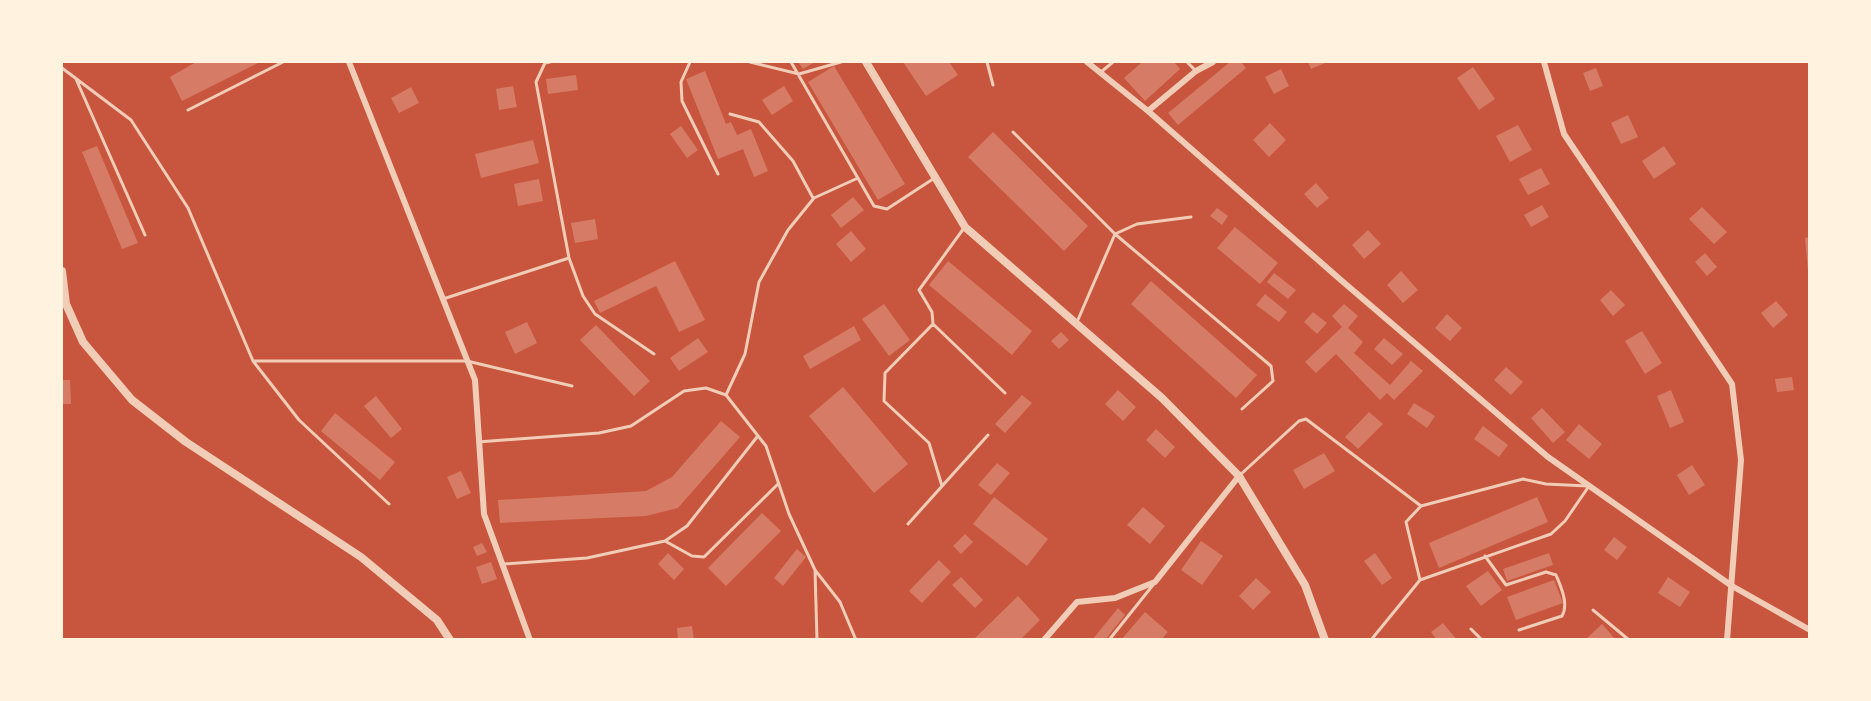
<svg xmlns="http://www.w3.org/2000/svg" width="1871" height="701" font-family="Montserrat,sans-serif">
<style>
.building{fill:#d67c66}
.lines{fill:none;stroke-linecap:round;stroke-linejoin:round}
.service{stroke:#f1ccb7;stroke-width:3}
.minor{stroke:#f1ccb7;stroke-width:6}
.tertiary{stroke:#f1ccb7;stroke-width:8}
</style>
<rect width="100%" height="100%" fill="#c8553d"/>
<!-- building -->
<path class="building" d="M196 62H260L182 101 170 77Z
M798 62H815L803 69Z
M903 62H949L958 75 926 96Z
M1142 62H1174L1180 69 1145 101 1124 78Z
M1230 62H1241L1246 68 1178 125 1168 113Z
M1308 62H1324L1325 63 1311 69Z
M834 66 905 184 878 200 808 82Z
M1473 67 1495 99 1479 110 1457 78Z
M1596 68 1603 86 1590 91 1583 73Z
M1281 69 1289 86 1274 94 1265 77Z
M705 71 726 124 731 122 737 135 751 129 768 171 754 177 743 149 718 159 686 79Z
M576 75 578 90 548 94 546 79Z
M513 86 517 107 499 110 496 89Z
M784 86 793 101 772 115 762 100Z
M411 87 419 103 399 113 391 98Z
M1628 115 1638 137 1621 144 1611 123Z
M1270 123 1286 140 1269 157 1253 140Z
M1518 125 1532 150 1510 162 1496 136Z
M681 126 698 150 687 158 670 134Z
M993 132 1088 226 1064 251 968 157Z
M533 140 539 163 481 178 475 154Z
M97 146 138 243 122 249 82 152Z
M1664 146 1676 164 1654 179 1642 161Z
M1541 168 1550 184 1528 195 1519 179Z
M539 179 543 201 518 206 514 184Z
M1316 183 1329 198 1317 208 1304 194Z
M853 197 864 210 841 228 831 215Z
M1542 205 1549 217 1531 227 1524 215Z
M1702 207 1727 232 1714 244 1689 219Z
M1217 208 1228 216 1222 225 1210 216Z
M595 219 598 239 575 243 571 223Z
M1235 227 1278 263 1260 284 1217 248Z
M1368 230 1381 244 1364 259 1352 245Z
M851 231 866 249 851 262 836 244Z
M1810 237V271H1808L1805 238Z
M1705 253 1717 267 1707 276 1695 262Z
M675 261 705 320 679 332 656 286 600 313 594 301Z
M948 261 1032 331 1012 355 929 285Z
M1401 271 1418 290 1403 303 1387 285Z
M1274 273 1296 290 1288 299 1267 282Z
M1151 281 1257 375 1236 398 1131 304Z
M1611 290 1625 305 1613 316 1600 300Z
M1265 294 1287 312 1279 322 1256 305Z
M1776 301 1788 315 1773 328 1761 313Z
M884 304 910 340 889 356 862 319Z
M1344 304 1358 316 1348 328 1363 342 1354 353 1390 385 1411 361 1423 371 1394 400 1387 393 1380 400 1336 354 1316 373 1305 362 1342 327 1332 316Z
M1313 312 1327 323 1317 334 1304 322Z
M1447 314 1462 328 1450 341 1435 328Z
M527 322 537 343 515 354 505 332Z
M596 325 650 381 634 396 580 340Z
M854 326 861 340 810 369 803 356Z
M1642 331 1662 363 1645 374 1625 341Z
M1061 332 1069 340 1059 349 1051 341Z
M698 338 708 352 679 371 670 358Z
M1384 338 1403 354 1392 365 1374 349Z
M1506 367 1523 382 1511 395 1494 380Z
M1792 377 1794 390 1777 392 1775 379Z
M62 380H70L71 404H62Z
M843 387 908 464 874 493 809 416Z
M1118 390 1136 407 1123 421 1105 404Z
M1671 390 1684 422 1670 428 1657 396Z
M1022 395 1032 403 1005 433 995 424Z
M376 396 402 429 391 438 364 406Z
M1414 403 1435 416 1427 428 1407 414Z
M1542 408 1565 432 1553 443 1531 418Z
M1369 412 1383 424 1358 449 1345 437Z
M335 413 395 462 380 480 321 431Z
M721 421 740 437 678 508 646 516 500 523 498 500 646 491 672 477Z
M1579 424 1602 444 1589 459 1566 440Z
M1483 426 1508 445 1499 457 1474 439Z
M1156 429 1175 447 1165 458 1146 440Z
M1324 453 1335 471 1304 489 1293 470Z
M997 463 1010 473 991 495 978 485Z
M1692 465 1705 485 1689 495 1677 475Z
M461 471 471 493 457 499 447 477Z
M994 497 1048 539 1027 566 973 524Z
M1537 497 1548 522 1439 568 1429 543Z
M1143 507 1165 526 1150 544 1127 525Z
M762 513 781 531 726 586 708 568Z
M965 534 973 542 961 554 953 546Z
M1614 537 1627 547 1617 560 1604 550Z
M1201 541 1223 556 1202 585 1181 570Z
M482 543 487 552 477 556 473 547Z
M797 549 806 557 783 586 774 578Z
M668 553 684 569 674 580 658 564Z
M1375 553 1392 578 1382 585 1364 561Z
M1549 553 1553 565 1507 581 1503 569Z
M939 560 951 572 922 603 909 591Z
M491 562 497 579 482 584 476 567Z
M1488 571 1502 590 1481 606 1466 586Z
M961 577 983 600 975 608 952 585Z
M1668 577 1690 592 1680 607 1658 593Z
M1256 578 1271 592 1253 610 1239 596Z
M1554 580 1563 603 1516 620 1507 597Z
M1018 596 1040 620 1020 640H973Z
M1118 608 1125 615 1105 640H1092Z
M1145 612 1168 632 1161 640H1121Z
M1443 623 1457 640H1437L1431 632Z
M1602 624 1616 640H1585Z
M692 626 694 640H678L677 628Z"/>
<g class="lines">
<!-- service -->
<path class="service" d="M690 62 681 82 682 101 718 174
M750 62 799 74 841 62
M791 62 874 206 887 209 933 179
M987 62 993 85
M1187 62 1196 71
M62 68 131 120 188 208 253 361 299 420 389 504
M1101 72 1113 62
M76 79 145 235
M188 110 283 62
M730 114 759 122 793 161 813 198
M1013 132 1115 234 1271 366 1273 381 1242 409
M569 258 583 296 595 314 654 354
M443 299 569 258 536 82 545 63 550 62
M1077 322 1115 234 1137 224 1191 217
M933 324 1005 393
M253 361H467L572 386
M726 395 745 354 759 282 788 230 814 198 858 178
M478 442 599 433 631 426 684 391 706 388 726 395 766 446 789 514 815 570 840 602 856 640
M1240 475 1299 421 1306 419 1421 506
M942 486 929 443 884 401 885 373 933 324 932 312 919 290 964 228
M908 524 988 435
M665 541 692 556 704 557 778 484
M1485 556 1506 585 1546 572 1556 575C1561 587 1569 604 1562 616L1519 630
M504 564 587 558 665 541 687 526 757 437
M815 570 817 640
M1420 580 1406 522 1421 506 1523 479 1546 484 1587 486
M1593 610 1629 640
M1471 629 1482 640
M1109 640 1153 585
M1371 640 1420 580 1551 534 1565 521 1589 486"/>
<!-- minor -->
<path class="minor" d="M349 62 475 380 484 514 530 640
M1087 62 1148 111 1196 71 1213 62
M1544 62 1564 134 1732 384 1741 460 1727 640
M1148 111 1342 281 1548 457 1732 586 1810 630
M1044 640 1077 602 1115 598 1155 582 1239 476"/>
<!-- tertiary -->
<path class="tertiary" d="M866 62 965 227 1162 398 1239 476 1305 585 1325 640
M62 271 66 304 83 342 132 400 186 442 361 557 437 620 450 640"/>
</g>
<!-- border -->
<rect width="1871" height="701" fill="none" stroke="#fff3e0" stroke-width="126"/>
</svg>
